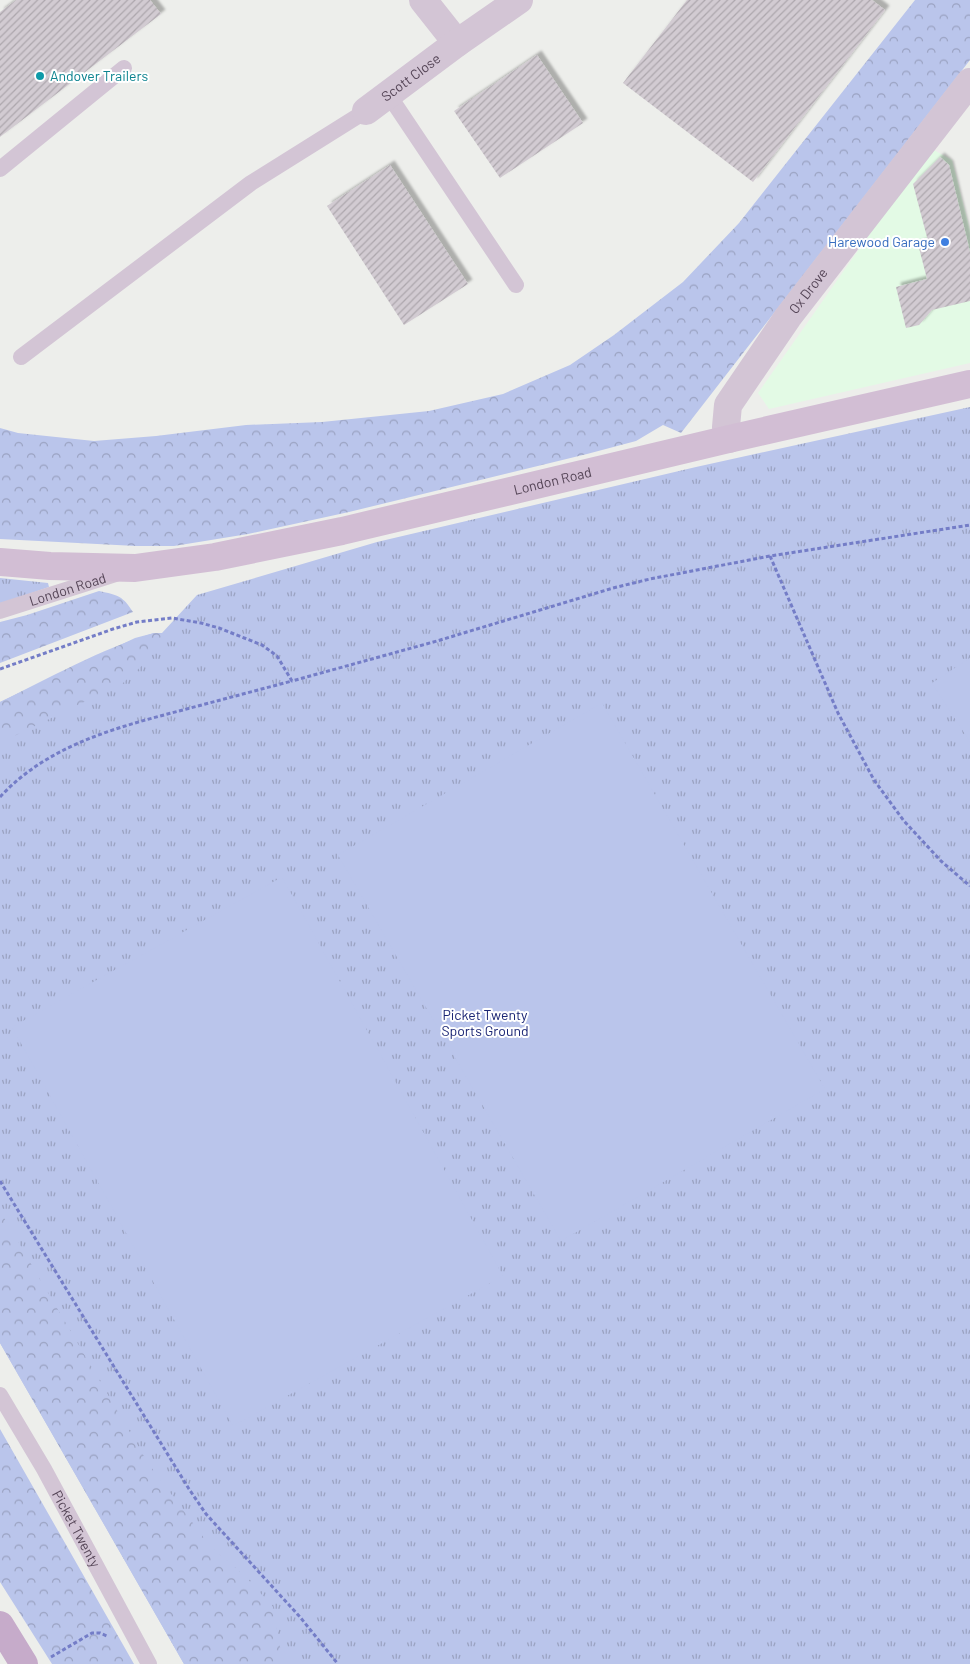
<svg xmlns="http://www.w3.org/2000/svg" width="970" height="1664" font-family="Barlow,sans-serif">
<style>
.commercial{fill:#e3fae5}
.grass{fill:url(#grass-tufts)}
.forest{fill:url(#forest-crowns)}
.pitch{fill:#bac5eb}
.building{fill:url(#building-hatch);filter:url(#shadow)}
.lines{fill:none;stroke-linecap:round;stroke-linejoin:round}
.path{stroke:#747dc7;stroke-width:3;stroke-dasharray:4 2.5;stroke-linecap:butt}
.service{stroke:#d3c5d5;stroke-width:16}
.minor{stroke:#d3c5d5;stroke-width:28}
.secondary{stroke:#d2bed4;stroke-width:28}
.primary{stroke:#c6abca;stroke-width:28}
.culture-dot{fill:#0f9aa8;stroke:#fff;stroke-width:2}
.shop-dot{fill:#3f7fe0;stroke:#fff;stroke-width:2}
.labels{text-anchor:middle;stroke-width:4;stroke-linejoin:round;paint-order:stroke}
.culture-label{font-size:14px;fill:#0d838f;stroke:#fff;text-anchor:start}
.street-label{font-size:14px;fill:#554557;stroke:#fff}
.shop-label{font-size:14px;fill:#366cbe;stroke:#fff;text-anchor:end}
.park-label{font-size:14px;fill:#1a2574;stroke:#fff}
</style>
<defs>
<pattern id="grass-tufts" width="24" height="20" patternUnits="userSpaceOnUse" patternTransform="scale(1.25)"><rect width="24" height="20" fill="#bac5eb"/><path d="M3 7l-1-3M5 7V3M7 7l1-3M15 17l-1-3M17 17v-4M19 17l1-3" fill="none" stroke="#9aa2c1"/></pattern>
<pattern id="forest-crowns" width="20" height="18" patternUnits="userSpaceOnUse" patternTransform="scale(1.25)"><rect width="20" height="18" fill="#bac5eb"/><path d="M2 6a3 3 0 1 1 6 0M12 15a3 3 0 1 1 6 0" fill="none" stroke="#9aa2c1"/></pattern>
<pattern id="building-hatch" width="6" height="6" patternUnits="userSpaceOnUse" patternTransform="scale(1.25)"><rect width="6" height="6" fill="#d2cbd2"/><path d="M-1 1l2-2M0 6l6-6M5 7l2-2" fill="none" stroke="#ada7ad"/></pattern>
<filter id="shadow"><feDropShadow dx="4.5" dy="-4.5" stdDeviation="1" flood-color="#0004"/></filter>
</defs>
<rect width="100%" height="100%" fill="#edeeeb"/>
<!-- commercial -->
<path class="commercial" d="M930 148 952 160 970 230V363L769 409 758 393Z"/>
<!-- grass -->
<path class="grass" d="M970 407V1664H184L0 1343V702L135 638 154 633H162L197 595 377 542 696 467Z
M0 578 48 583 49 587 0 604Z"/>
<!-- forest -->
<path class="forest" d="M915 0H970V60L681 433 663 425 636 441 587 454 349 512 248 534 174 546H136L0 539V428L18 433 94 441 156 436 246 425 322 422 429 411 503 394 570 365 614 335 683 282 739 223Z
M99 591C118 595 123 596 133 612L0 663V622L27 615Z
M154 633H162C156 654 139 669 123 683L0 743V702C50 678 100 649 154 633Z
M0 1211 148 1463 210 1546 245 1576 273 1607 283 1664H184L0 1343Z
M0 1429 134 1664H52L0 1582Z"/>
<!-- pitch -->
<path class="pitch" d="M970 658V742L932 683Z
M602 703 825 1089 561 1241 338 855Z
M282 877 503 1276 233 1426 12 1027Z"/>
<!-- building -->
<path class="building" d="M16 0H150L161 14 0 137V12Z
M687 0H872L885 10 753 182 623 83Z
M537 55 583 123 500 178 454 111Z
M940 157 949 165 970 252V301L932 310 919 325 906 328 896 287 927 279 918 244 928 241 913 184Z
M390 165 468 284 404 325 327 206Z"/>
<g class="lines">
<!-- path -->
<path class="path" d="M770 556 838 713 874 780 904 821 941 861 970 886
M0 669 113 629 137 622 172 618 201 623 219 628 262 645 277 656 292 681 437 641 613 588 650 579 770 556 970 525
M0 797C47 746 114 728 179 711 217 701 254 691 292 681
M0 1181 189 1489 206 1514 300 1617 338 1664
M51 1657 92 1633H100L107 1636"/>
<!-- service -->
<g class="service">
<path d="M388 94 516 285"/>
<path d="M0 169 124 68"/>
<path d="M21 357 251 183 366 111"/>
<path id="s1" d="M0 611 116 574"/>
<path id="s2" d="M0 1395 44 1469 149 1664"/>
</g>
<!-- minor -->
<g class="minor">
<path d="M423 0 457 43"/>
<path id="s3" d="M366 111 457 43 519 0"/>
<path id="s4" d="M729 439 726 427 728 405 788 317 970 82"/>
</g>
<!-- secondary -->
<path class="secondary" id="s5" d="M0 562 50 566 135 568 215 557 342 531 729 439 970 384"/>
<!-- primary -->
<path class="primary" d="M0 1625 24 1664"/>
</g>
<!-- markers -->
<circle class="culture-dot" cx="40" cy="76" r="5"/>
<circle class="shop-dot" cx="945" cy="242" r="5"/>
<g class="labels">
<!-- culture labels -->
<g class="culture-label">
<text x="50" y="81">Andover Trailers</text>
</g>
<!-- street labels -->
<g class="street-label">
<text dy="5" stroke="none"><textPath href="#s3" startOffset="56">Scott Close</textPath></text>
<text dy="5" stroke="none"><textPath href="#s4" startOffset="174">Ox Drove</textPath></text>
<text dy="5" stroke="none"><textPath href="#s5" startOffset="562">London Road</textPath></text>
<text dy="5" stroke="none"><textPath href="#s1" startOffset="71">London Road</textPath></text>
<text dy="5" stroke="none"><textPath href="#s2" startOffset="154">Picket Twenty</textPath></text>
</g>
<!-- shop labels -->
<g class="shop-label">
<text x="935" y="247">Harewood Garage</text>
</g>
<!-- park labels -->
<g class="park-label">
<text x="485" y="1020">Picket Twenty<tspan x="485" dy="16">Sports Ground</tspan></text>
</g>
</g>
</svg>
